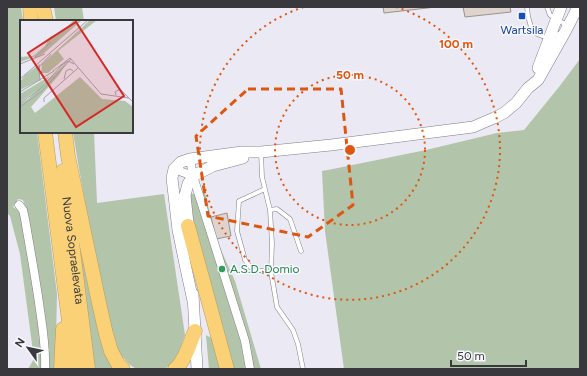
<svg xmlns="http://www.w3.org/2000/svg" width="587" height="376" font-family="Figtree,sans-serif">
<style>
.green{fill:#b2c4aa}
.building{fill:#ded4cd;stroke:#9b928b}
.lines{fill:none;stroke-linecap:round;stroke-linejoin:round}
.lane-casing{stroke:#7f7e87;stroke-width:5}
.street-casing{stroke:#7f7e87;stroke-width:9}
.secondary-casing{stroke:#7f7e87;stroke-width:12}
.highway-casing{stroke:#b69c62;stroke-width:15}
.lane{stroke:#fff;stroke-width:4}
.street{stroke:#fff;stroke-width:8}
.secondary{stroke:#fff;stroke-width:11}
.highway{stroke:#fad176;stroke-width:14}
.marked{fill:none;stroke:#df570e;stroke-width:3;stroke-dasharray:8 5;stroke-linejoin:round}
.ring{fill:none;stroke:#df570e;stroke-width:2;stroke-dasharray:2 4}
.transit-dot{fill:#1a4fb4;stroke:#f7f7fd;stroke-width:1.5}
.leisure-dot{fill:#2e9e5b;stroke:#f7f7fd;stroke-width:1.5}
.labels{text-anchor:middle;stroke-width:3;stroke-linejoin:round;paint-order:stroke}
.transit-label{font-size:12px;fill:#164399;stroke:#f7f7fd}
.street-label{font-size:12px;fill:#39393d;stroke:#f7f7fd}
.leisure-label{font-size:12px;fill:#27864d;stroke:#f7f7fd;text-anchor:start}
.inset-road{fill:none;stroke:#a3a3ab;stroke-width:1}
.view{fill:#d62828;fill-opacity:0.15;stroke:#d62828;stroke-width:2}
.inset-edge{fill:none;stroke:#39393d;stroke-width:2}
.centre{fill:#df570e;stroke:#f7f7fd;stroke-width:2}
.ring-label{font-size:12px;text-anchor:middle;font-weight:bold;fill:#df570e;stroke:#f7f7fd;stroke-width:3;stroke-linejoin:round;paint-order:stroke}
</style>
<rect width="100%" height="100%" fill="#eae9f4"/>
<!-- green -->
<path class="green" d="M7 7H21L23 21H21V132H37L57 294 56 339 55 369H48L30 231 24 203 23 200 18 199 13 207 18 210 23 224 40 333 42 369H28L34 359 20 254 10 216 7 213Z
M54 7H82L84 21H56Z
M580 59V369H344L325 231 322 171 328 170 426 150 497 133 524 130 559 87Z
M73 132H94L97 203 164 194 185 335 175 363 164 369H136L129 364 120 354 114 344C99 274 84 203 73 132Z
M205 193 211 217 216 239 235 281 261 369H233L195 230 190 194Z
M78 232 115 369H95L82 278Z
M206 335 213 339 221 369H209Z"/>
<!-- building -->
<path class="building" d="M383 7H436L384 13Z
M463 7H510L511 12 465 17Z
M227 213 231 236 216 239 211 217Z"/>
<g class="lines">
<defs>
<path id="lane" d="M527 7 528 16 532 31C546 39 547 38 562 33
M547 7 550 15 563 23 567 24
M261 152 262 177 270 210 272 243 271 272 277 307 293 330 298 344 303 369
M265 189 239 201 237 231 245 260 253 270 271 272
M270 210 277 209 290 219 301 251"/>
<path id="street" d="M190 159 193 176 245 341 250 369
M174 169 193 176
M19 205 23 210 25 219C30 249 36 280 40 310 43 330 46 349 45 369"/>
<path id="secondary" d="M538 68 561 7
M189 233 185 195 188 184 193 176 213 166 243 158
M193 294 197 369
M193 301 185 264 178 230 172 178 174 169 181 162 190 159 242 152H261L331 145 473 127 494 118 504 113 516 103 528 88 538 80 565 32 578 7"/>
<g id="highway">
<path d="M30 7 31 21"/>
<path d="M43 7 46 21"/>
<path d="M45 132 75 369"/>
<path d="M65 132 68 156 99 303 106 334 111 351 118 364 123 369"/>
<path id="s1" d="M63 171 88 369"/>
<path d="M188 226 227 369"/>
<path d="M61 369 63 329"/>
<path d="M175 369C185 362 190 342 195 331"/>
</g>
</defs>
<!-- lane casing -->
<use href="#lane" class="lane-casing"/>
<!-- street casing -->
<use href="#street" class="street-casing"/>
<!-- secondary casing -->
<use href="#secondary" class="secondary-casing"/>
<!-- highway casing -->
<use href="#highway" class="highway-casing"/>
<!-- lane -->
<use href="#lane" class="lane"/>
<!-- street -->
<use href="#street" class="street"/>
<!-- secondary -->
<use href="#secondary" class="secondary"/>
<!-- highway -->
<use href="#highway" class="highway"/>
</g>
<!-- marked area -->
<path class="marked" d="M248 89H341L353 205 308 237 208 216 196 136Z"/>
<!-- distance rings -->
<g class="ring">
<circle cx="350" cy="150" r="75"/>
<path d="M396 7A150 150 0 1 1 304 7"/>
</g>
<!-- markers -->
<rect class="transit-dot" x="518" y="12" width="8" height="8" rx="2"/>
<circle class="leisure-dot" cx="222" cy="269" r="4"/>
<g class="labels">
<!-- transit labels -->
<g class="transit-label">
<text x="522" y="34">Wartsila</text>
</g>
<!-- street labels -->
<g class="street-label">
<text dy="4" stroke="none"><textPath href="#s1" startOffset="80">Nuova Sopraelevata</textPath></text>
</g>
<!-- leisure labels -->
<g class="leisure-label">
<text x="230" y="273">A.S.D. Domio</text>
</g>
</g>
<!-- overview -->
<g transform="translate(20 20)">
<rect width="113" height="113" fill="#eae9f4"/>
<path d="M54 0H62L23 34 13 39 32 21 14 37 0 42V37L13 36 25 26 30 17 43 11ZM70 0H77L38 31 44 39 28 53H21L22 44ZM47 42 39 55 11 87 15 93 60 57 82 79 105 81 113 87V113H0V83L8 79ZM20 44V60L0 70V62L5 55ZM30 56 19 69 0 82V74Z" fill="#b2c4aa"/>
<path class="inset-road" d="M15 37 31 22M0 44 25 34M42 45 48 41 54 44M33 51 50 38 81 74 109 78M0 59 68 0M44 59 46 51 50 49 53 51M20 61 19 47 31 34M0 72 34 51M96 75 95 72 100 69 113 82M24 82V78L58 48M0 83 19 70 42 45M0 87 22 71 51 39"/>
<path class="view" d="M56 2 104 76 56 107 8 33Z"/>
<rect width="113" height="113" class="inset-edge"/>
</g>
<circle cx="350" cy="150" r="6" class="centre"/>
<g class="ring-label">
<text x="456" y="48">100 m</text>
<text x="350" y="79">50 m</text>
</g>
<!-- border -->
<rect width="587" height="376" fill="none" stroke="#39393d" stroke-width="16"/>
<!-- north arrow -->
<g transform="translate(28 348) rotate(303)" stroke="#f7f7fd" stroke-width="3" paint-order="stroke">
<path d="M0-3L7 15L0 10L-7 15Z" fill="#39393d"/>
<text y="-6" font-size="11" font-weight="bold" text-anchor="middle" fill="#39393d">N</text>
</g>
<!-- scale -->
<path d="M451 360v6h75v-6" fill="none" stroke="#39393d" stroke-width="2"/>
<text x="457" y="360" font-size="12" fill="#39393d" stroke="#f7f7fd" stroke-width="3" paint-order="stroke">50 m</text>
</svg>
